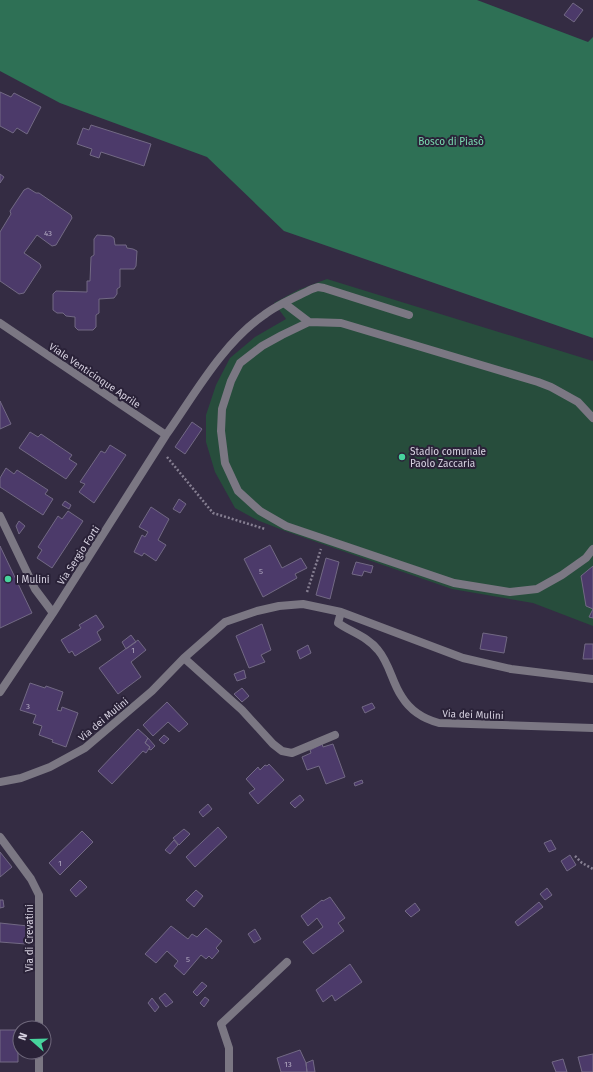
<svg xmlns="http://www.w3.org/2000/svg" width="593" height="1072" font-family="'Fira Sans',sans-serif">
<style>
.green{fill:#274d3c}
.forest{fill:#2e7055}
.building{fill:#4c3a6a;stroke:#726984}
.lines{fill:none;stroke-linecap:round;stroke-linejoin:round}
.path{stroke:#867f92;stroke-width:2.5;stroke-dasharray:2 2;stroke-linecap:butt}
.service{stroke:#7b7783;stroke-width:8}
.minor{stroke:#7b7783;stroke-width:8}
.poi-dot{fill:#47d49d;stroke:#2a2238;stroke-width:1.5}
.labels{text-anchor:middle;stroke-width:4;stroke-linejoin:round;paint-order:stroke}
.number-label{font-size:8px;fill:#b4acc3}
.park-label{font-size:10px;fill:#7bdcb1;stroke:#2a2238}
.street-label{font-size:10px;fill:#d7d2e1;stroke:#2a2238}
.poi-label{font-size:10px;fill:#d7d2e1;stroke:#2a2238;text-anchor:start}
</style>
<rect width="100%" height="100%" fill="#342c43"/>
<!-- green -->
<path class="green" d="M327 279 593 361V626L533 603 452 589 285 531 257 520 235 508 215 472 206 442V415L216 385 230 358 255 337 286 319 274 303 298 290Z"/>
<!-- forest -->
<path class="forest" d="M0 0H477L588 42 593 37V338L284 231 207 157 60 103 0 71Z"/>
<!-- building -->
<path class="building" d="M573 3 583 10 574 22 564 15Z
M0 92 11 97 14 93 41 107 27 134 17 128 13 133 0 126Z
M91 125 151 144 144 166 101 152 99 158 90 155 92 149 77 144 83 128 89 130Z
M0 174 4 177 0 183Z
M28 188 36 193H39L71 215 72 218 56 245 52 246 37 235 24 253 40 264 41 267 24 293 19 294 0 281V232L11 214 10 211 24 190Z
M97 235 111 236 114 238 115 245H126L127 248 133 249 137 251 136 266 134 269H120V287L117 289V294L114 298 99 299V313L96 315V327L93 330H78L75 327V317L66 316 63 313H57L53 310V294L56 291 87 292V281H90L91 257 94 255V239Z
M0 401 11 424 0 429Z
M192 422 202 429 185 454 175 447Z
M30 432 38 437 41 434 72 455 69 459 77 464 66 479 19 448Z
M110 445 126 455 94 503 79 492 85 484 80 482 101 451 105 453Z
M6 468 14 474 17 470 48 490 45 494 53 499 43 515 0 487V478Z
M179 499 186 504 180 513 173 509Z
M65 501 71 505 69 509 62 505Z
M151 507 169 519 158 540 166 545 156 561 144 553 142 556 134 552 142 535 145 537 148 532 139 527Z
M68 511 83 521 52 568 37 558 42 550 38 547 58 516 62 519Z
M19 521 25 526 19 534 16 526Z
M270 545 282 568 301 558 307 568 295 574 297 578 263 597 244 559Z
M0 546 32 613 0 628Z
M326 558 339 562 330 599 316 595Z
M356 562 373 566 371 573 364 571 362 576 352 574Z
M593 566V609L586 606 581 576Z
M593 609V618L589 617Z
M96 615 104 627 97 632 101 640 75 656 72 651 69 653 61 640 81 628 79 625Z
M262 624 271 650 261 655 265 662 249 668 236 636Z
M483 633 507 637 504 653 480 649Z
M131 635 136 642 126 649 122 642Z
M138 640 146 650 131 662 141 677 118 694 99 668Z
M585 644H593V659H583Z
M308 645 311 653 300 659 297 651Z
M244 670 246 678 237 681 234 674Z
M30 683 45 688 46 686 63 692 57 710 61 711 62 707 78 713 66 747 52 742 53 740 39 735 42 726 33 723 36 715 20 710Z
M242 688 249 696 242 702 234 694Z
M167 702 188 724 179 732 168 722 153 736 143 725Z
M372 703 375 708 365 713 362 707Z
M138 729 148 738 145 743 150 747 146 753 143 751 112 784 98 771Z
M164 735 169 739 164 744 159 740Z
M148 738 155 746 151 750 149 749 150 747 145 743Z
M322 744 323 747 333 744 345 777 326 784 319 766 307 770 302 757 311 753 310 750Z
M269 764 284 780 258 804 249 793 255 789 246 779 258 767 260 770 265 765 267 766Z
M362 780 363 783 355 786 354 783Z
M300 795 304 800 295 808 290 803Z
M208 804 212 809 203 817 199 812Z
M218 827 227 837 195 867 186 857Z
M184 829 190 834 179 845 173 838Z
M82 831 93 842 60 875 49 863Z
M174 840 178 845 170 854 165 850Z
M551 840 556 849 549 852 544 843Z
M0 852 12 867 0 877Z
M570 855 576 865 567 871 561 861Z
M80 880 87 887 76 897 70 890Z
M547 888 552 895 545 900 540 894Z
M196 890 203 896 194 907 186 900Z
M330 897 345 918 338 923 344 931 313 954 303 942 323 927 317 918 308 926 301 916 322 900 323 901Z
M0 900H3L4 907 0 908Z
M539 902 543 907 518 926 515 922Z
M415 903 420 910 411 917 405 911Z
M0 923 28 926 26 944 0 942Z
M171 926 188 939 192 934 197 937 206 928 222 941 216 948 219 951 212 959 209 956 206 959 201 955 184 975 174 966 178 961 167 951 156 963 145 954Z
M255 929 261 939 254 943 248 934Z
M350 964 362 982 335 1001 332 995 323 1002 316 990Z
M202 982 207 986 197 996 193 992Z
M165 993 173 1002 166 1007 159 998Z
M205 997 209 1000 204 1007 200 1003Z
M152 998 159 1007 155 1012 148 1003Z
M0 1030H18V1062H0Z
M300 1050 306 1063 307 1072H281L277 1058Z
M593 1054V1072H582L578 1057Z
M563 1059 567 1072H556L552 1062Z
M313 1060 315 1072H307L306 1063Z"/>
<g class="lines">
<!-- path -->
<path class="path" d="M167 457 213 513 265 529
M307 592 321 549
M575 856 582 863 593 869"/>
<!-- service -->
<path class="service" d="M284 303 309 322
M593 418 578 402 551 387 538 382 341 323 309 322 282 335 262 346 240 363 231 381 222 409 221 431 225 463 238 491 260 511 286 526 454 583 510 592 537 589 562 575 586 558 593 549"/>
<!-- minor -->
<path class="minor" d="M0 323 166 435 53 613 0 692
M166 435C195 394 222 344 264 315 278 304 296 297 312 289L318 287 324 288 409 315
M0 516 35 589 53 613
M341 612 338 623C351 632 368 637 378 650 390 664 392 683 402 697 410 710 424 719 439 723L593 728
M184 658 242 710 273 744 282 751 292 753 335 735
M0 782 21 778 50 767 85 748 152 691 184 658 225 622 257 611 279 606 303 604 341 612 463 658 511 669 593 679
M0 837 31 879 39 895V1028
M39 1072V1052
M229 1072V1048L221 1024 287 962"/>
</g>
<!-- markers -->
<g class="poi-dot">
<circle cx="402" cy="457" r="4"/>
<circle cx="8" cy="579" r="4"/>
</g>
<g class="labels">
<!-- number labels -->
<g class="number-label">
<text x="48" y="236">43</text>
<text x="261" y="574">5</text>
<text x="133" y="653">1</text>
<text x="28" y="709">3</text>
<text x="60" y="866">1</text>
<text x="188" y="962">5</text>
<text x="288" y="1067">13</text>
</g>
<!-- park labels -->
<g class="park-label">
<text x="451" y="145">Bosco di Piasò</text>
</g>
<!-- street labels -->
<g class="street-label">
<text transform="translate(95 375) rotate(34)" y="4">Viale Venticinque Aprile</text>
<text transform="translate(78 555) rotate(-57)" y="4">Via Sergio Forti</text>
<text transform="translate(473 714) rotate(2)" y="4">Via dei Mulini</text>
<text transform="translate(103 719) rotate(-40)" y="4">Via dei Mulini</text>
<text transform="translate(29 938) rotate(-90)" y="4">Via di Crevatini</text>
</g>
<!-- poi labels -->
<g class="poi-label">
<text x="410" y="455">Stadio comunale<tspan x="410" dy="12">Paolo Zaccaria</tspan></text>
<text x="16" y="583">I Mulini</text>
</g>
</g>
<!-- north arrow -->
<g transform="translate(32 1040) rotate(290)"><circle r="19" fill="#2a2238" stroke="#6f687c"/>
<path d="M0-3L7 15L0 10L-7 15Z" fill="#47d49d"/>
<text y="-6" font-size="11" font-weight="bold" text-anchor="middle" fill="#d7d2e1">N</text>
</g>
</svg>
